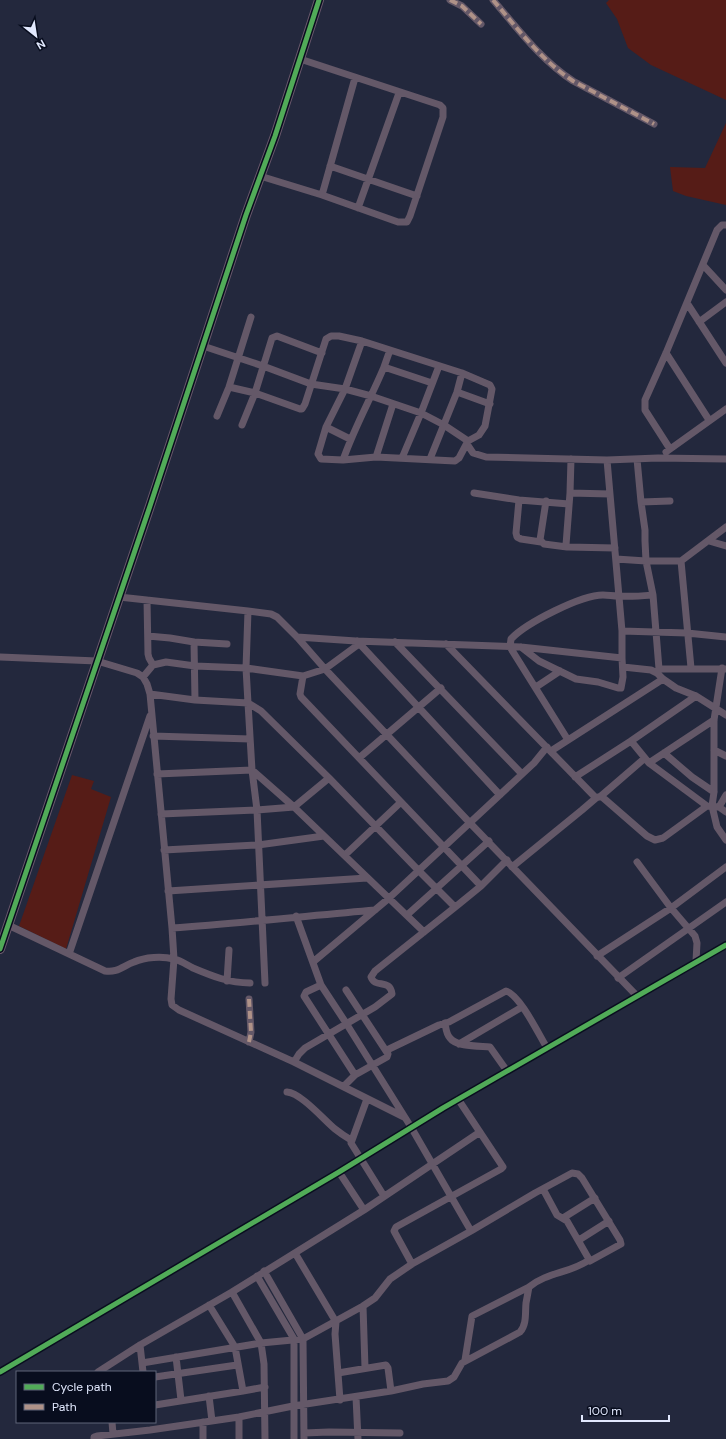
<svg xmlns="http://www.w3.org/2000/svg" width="726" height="1439" font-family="'DM Sans',sans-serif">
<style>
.green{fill:#561c17}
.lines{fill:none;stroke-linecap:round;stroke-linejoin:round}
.street{stroke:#645868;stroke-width:7}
.secondary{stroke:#6a586c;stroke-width:10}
.quiet{stroke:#af9288;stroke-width:4;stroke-dasharray:8 4;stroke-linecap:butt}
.cycleway-casing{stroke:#080d1e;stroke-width:8}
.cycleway{stroke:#51ab58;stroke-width:5}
</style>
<rect width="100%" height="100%" fill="#23283d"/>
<!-- green -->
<path class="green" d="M609 0H726V100L651 65 628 48 617 19 606 3Z
M726 123V205L686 196 673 191 670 167 705 168Z
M72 775 94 781 91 789 111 797 66 949 19 926Z"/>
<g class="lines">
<!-- street -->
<path class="street" d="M450 0 462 6 481 24
M493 0C518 29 541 60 573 81L654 124
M330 166 417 196
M260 176 322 195 398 222H407L410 216 443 117V108L440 105 300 59
M322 195 355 78
M358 208 399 93
M703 265 726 290
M687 303 726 363
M699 322 726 302
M362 341 345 389 326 427 318 454 321 459 343 460 376 457
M203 346 263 366 311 384 345 389 371 396 421 413 444 425 468 441
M666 353 709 420
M384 367 390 350
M229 387 255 393 300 409H302L305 404 326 339 331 336H339L362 341 462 373 490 385 492 389 485 426 479 435 468 441 459 458 455 461 376 457 393 404
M457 392 490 404
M217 416 229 387 251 317
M242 425 255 393 272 338 277 336 322 353
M326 427 350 439
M467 444 473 453 486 457 607 460 658 458 726 459
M670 449 645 410V400L666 353 717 230 722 225H726
M666 452 726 409
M402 458 421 413 439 366
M430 459 457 392 462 373
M571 459 570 493 566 545 568 547 615 548
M637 459 641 502 645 530V541L646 561 653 595 659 669 657 673
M343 460C354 428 371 398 384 367L432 383
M474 493 519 500 569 504
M570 493 610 494
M519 500 516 533 517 537 521 539 541 542
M546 501 540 540 544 544 567 547
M641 502 670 501
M709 541 726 546
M616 559 646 561H681L726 527
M681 561 691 668
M119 597 248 611 271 614 277 617 297 637 325 669 470 823 637 996
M147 600 148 654 149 658 153 665
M248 611 246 668 248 703 252 770 257 810 265 983
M622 631 687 633 726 637
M148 636 170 638 194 642 195 700
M297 637 356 641 521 647 622 658
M357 641 500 795
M194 642 227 644
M395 642 522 774
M359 644 325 669 303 676 300 694 301 697 481 886
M446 644 596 798 601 796 645 758
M521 647 539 661 576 679 598 682 618 688H621L623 677 622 658V631L607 460
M0 657 97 661 137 673 143 677 147 684 150 694 172 928 174 959 171 999 172 1005 179 1010 294 1062 404 1117
M623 667 651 670 657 673 663 679 676 688 696 696 726 715
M722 668 714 720V792L712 806 717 827 726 840
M659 669H726
M143 677 153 665 166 662 195 666 246 668 303 676
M536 687 560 671
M150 694 195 700 248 703 261 711 329 778 419 871 455 907
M153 736 250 739
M568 740 510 647 511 639C526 623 581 595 603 595 608 595 613 596 618 596 630 597 641 596 653 595
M631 741 649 763 707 806 719 807 726 812
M714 750 726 756
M551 751 663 679
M664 753 692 777 714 792
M359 758 441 688
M649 763 714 720
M157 774 252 770 294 807 424 932
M575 777 631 741 696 696
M601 796 647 836 655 840 663 838 707 806
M719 807 726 795
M161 814 257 810 294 807 329 778
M164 850 258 845 324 836
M345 855 401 802
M637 862 671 908 695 936 697 943 696 961
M512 867 582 810 596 798
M168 891 367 878
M407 915 489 841
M296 916 321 985 346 1023 411 1127 471 1231
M8 925 105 971C117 973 123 966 134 962 145 957 162 956 174 959 180 960 187 965 193 968 212 976 229 983 250 983
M172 928C240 923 307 916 375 910
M69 954 150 716
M597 956 671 908 726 867
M313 962 388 899 534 763 547 747
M618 978 726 902
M227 981 229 950
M321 985 306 992 304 996 355 1075 344 1086
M346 990 388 1054 387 1057 355 1075
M249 999 251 1032 249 1042
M445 1023C446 1028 446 1034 450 1038 456 1047 480 1046 490 1047L507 1071
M459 1044 522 1007
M387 1050 439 1025 449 1022 506 991C520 995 539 1035 547 1048
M294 1062 299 1054 305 1048 375 1007 392 994C390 978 375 989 371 977L375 971 459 904 481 886 507 860
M287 1092C301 1093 324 1120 335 1129 340 1133 346 1137 351 1140
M367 1099 351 1143 384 1196
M339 1172 364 1210
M563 1218 595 1198
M579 1240 609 1221
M295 1253 336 1322 335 1334 340 1400
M412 1264 394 1231 396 1227 501 1169 503 1167 458 1099
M264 1271 303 1339 304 1439
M257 1276 294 1339V1439
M232 1292 261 1343 264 1364 265 1439
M209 1305 235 1347 243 1391
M363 1306 365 1368
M140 1345 143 1372
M176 1357 181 1400
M465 1360 472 1316 529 1287
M142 1363 261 1343 303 1339 363 1306 375 1298 390 1279 412 1264 471 1231 535 1193 572 1173 578 1174 582 1178 620 1240 621 1244 590 1261 567 1221 557 1215 543 1189
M0 1372 339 1172 443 1108 726 945
M98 1372 140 1345 232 1292 364 1210 480 1132
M155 1377 237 1365
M391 1391 423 1384 448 1381 454 1377 462 1363 520 1332C527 1324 525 1313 526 1303 527 1298 528 1292 529 1287 547 1272 571 1273 589 1260
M209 1396 212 1421
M356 1397 358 1439
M155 1405 243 1391 265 1387
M239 1417V1439
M112 1422 113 1434
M304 1433 329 1432 400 1433
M94 1439V1437L97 1436 150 1430 239 1417 293 1406 391 1391 388 1368 386 1365 338 1373
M203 1439V1422"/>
<!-- secondary -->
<path class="secondary" d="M0 949 150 506 246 215 275 136 319 0"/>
<!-- quiet -->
<path class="quiet" d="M450 0 462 6 481 24
M493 0C518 29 541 60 573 81L654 124
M249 999 251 1032 249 1042"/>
<defs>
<path id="cycleway" d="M0 949 150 506 246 215 275 136 319 0
M0 1372 339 1172 443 1108 726 945"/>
</defs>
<!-- cycleway casing -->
<use href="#cycleway" class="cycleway-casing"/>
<!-- cycleway -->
<use href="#cycleway" class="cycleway"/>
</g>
<!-- legend -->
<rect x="16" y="1371" width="140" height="52" fill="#080d1e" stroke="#5f6578"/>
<rect x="24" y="1384" width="20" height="6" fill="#51ab58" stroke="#5f6578"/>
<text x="52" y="1391" font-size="12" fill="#e2e9fe">Cycle path</text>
<rect x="24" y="1404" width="20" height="6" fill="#af9288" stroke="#5f6578"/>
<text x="52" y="1411" font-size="12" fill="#e2e9fe">Path</text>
<!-- north arrow -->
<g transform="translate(36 36) rotate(150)" stroke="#080d1e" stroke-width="3" paint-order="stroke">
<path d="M0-3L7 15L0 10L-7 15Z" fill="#e2e9fe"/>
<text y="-6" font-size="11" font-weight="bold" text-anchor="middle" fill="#e2e9fe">N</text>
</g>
<!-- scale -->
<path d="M582 1415v6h87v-6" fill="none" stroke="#e2e9fe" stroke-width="2"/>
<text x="588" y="1415" font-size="12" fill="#e2e9fe" stroke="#080d1e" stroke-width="3" paint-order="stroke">100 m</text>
</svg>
